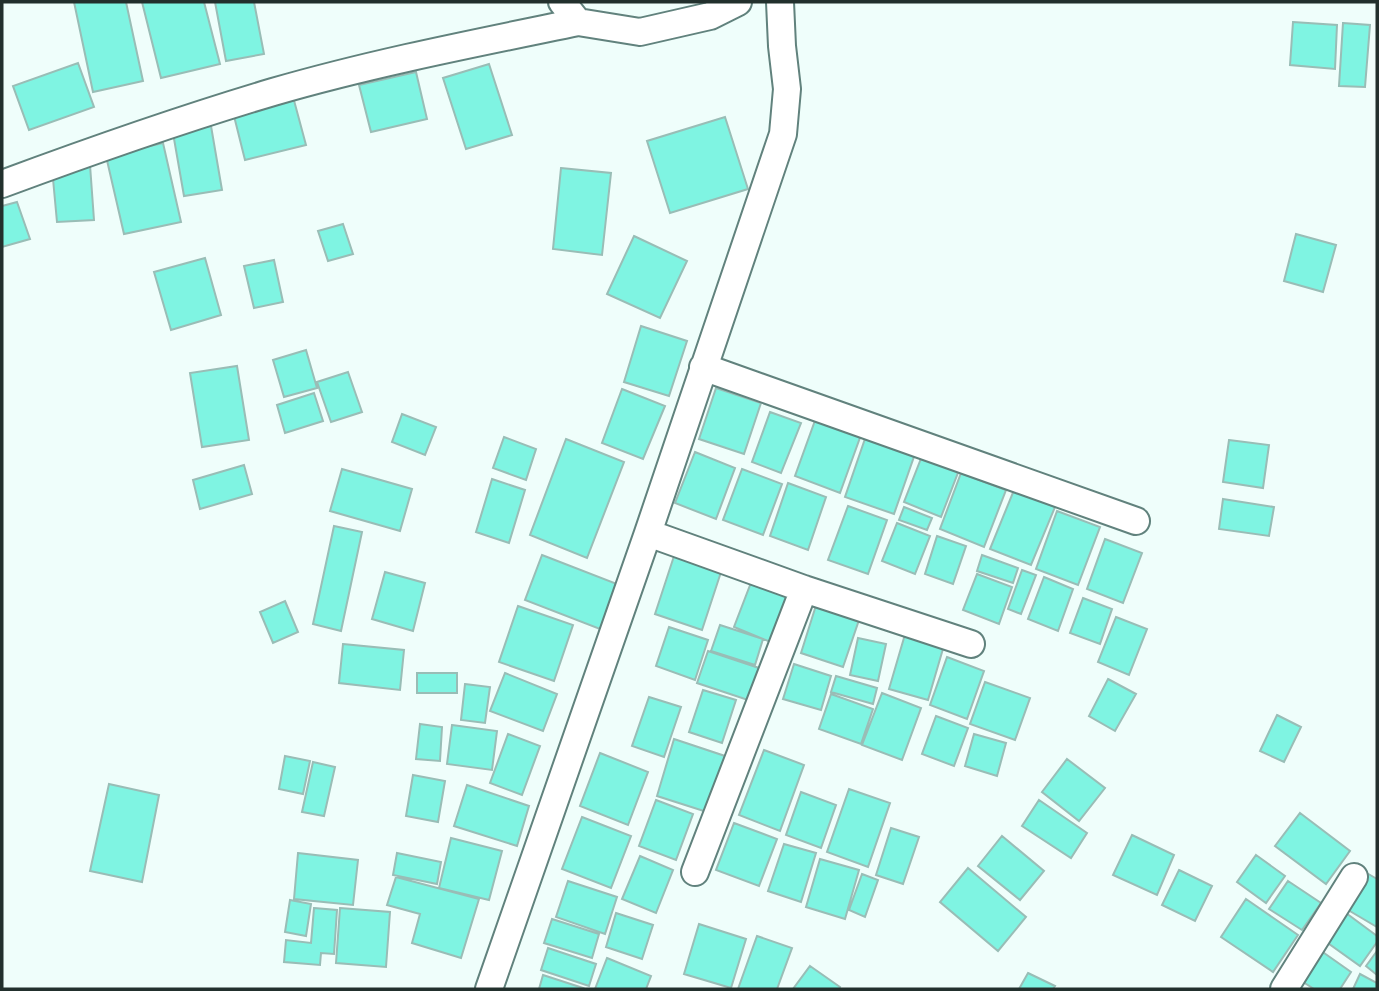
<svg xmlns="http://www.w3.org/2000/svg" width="1379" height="991" font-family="Overpass,sans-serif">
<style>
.building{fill:#7ff4e2;stroke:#99bdb6;stroke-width:2}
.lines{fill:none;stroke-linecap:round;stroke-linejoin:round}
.minor-casing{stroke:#61827d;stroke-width:30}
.minor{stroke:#fff;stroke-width:26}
</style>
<rect width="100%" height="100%" fill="#effefb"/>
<!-- building -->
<path class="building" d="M74 2H126L143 81 93 92Z
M142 2H204L220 64 161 78Z
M215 2H254L264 54 226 61Z
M1293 22 1337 25 1335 69 1290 65Z
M1343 23 1370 25 1365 87 1339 86Z
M78 63 94 107 29 130 13 86Z
M489 64 512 135 466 149 443 78Z
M416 72 427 119 371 132 359 85Z
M292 93 306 145 245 160 232 108Z
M725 117 748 189 670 213 647 141Z
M211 126 222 190 184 196 173 133Z
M163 143 181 222 124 234 106 156Z
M90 165 94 220 57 222 52 168Z
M561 168 611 173 602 255 553 249Z
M17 202 30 239 2 247V206Z
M343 224 353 254 328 261 318 231Z
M1296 234 1336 245 1323 292 1284 281Z
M634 236 687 261 660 318 607 294Z
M205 258 221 315 171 330 154 272Z
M274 260 283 302 254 308 244 266Z
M641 326 687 341 669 396 624 382Z
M306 350 317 388 284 397 273 360Z
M237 366 249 440 202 447 190 373Z
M348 372 362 412 331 422 317 382Z
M716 388 761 403 744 454 699 439Z
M622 389 665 406 643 459 602 443Z
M314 393 323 421 285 433 277 405Z
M770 412 801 423 781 473 752 462Z
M402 414 436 427 425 455 392 442Z
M817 415 862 432 840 493 795 476Z
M868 430 917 448 894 514 845 497Z
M504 437 536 449 526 480 493 468Z
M566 439 624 462 587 558 530 535Z
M1229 440 1269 445 1263 488 1223 482Z
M695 452 735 468 716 519 675 503Z
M922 456 959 470 941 517 904 502Z
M244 465 252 494 200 509 193 480Z
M342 469 412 489 400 531 330 511Z
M742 469 782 484 763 535 723 520Z
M961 473 1006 490 984 547 940 529Z
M492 479 525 490 509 543 476 532Z
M788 483 826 497 808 550 770 536Z
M1014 490 1055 507 1031 565 990 549Z
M1223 499 1274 507 1269 536 1219 529Z
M848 506 887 520 868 574 828 560Z
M904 507 932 518 927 530 899 520Z
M1057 511 1100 527 1078 585 1036 569Z
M897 523 930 536 915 574 882 561Z
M334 526 362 532 341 631 313 624Z
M937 536 966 546 953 584 925 574Z
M1105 539 1142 553 1123 603 1087 589Z
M676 550 723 566 702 630 655 614Z
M542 555 617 584 600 629 525 600Z
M982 555 1018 568 1013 583 977 571Z
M1022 570 1036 575 1021 614 1008 609Z
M385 572 425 583 413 631 372 619Z
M977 574 1012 587 999 624 963 610Z
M1044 577 1073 589 1058 631 1028 619Z
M752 580 792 596 773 643 734 627Z
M1083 598 1112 609 1100 644 1070 633Z
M818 599 861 614 843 667 801 653Z
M285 601 298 632 273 643 260 612Z
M518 606 573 625 554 681 499 662Z
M1116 617 1147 629 1129 675 1098 662Z
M720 625 763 639 755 665 711 651Z
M669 627 708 640 695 680 656 666Z
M906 631 945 642 928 700 889 689Z
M858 638 886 644 878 681 850 675Z
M343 644 404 650 400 690 339 683Z
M708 651 759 668 748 700 697 683Z
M947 657 984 671 967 719 930 705Z
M794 664 831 676 821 710 783 699Z
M417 673H457V693H417Z
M505 673 557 694 543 731 490 711Z
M836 676 877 688 873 704 831 692Z
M1108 679 1136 694 1115 731 1089 716Z
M985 682 1030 698 1015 740 970 724Z
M465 684 490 687 485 723 461 720Z
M703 690 736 700 722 743 689 732Z
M882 693 921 708 902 760 862 745Z
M831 694 873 709 861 744 819 729Z
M649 697 681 707 664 757 632 746Z
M1277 715 1301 727 1284 762 1260 751Z
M936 716 968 728 954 766 922 754Z
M420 724 442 727 440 761 416 759Z
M452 725 497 731 492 770 447 764Z
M508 734 540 746 522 795 490 783Z
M974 734 1006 743 997 776 965 766Z
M674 739 728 757 710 813 657 796Z
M764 750 804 765 780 831 739 815Z
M600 753 648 772 628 825 580 806Z
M285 756 310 761 303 794 279 789Z
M1067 759 1105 788 1079 821 1042 792Z
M313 762 335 767 324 816 302 812Z
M413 775 445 781 438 822 406 816Z
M109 784 159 795 142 882 90 871Z
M467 785 529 806 517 846 454 826Z
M849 789 890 803 868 867 827 852Z
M801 792 836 805 821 848 786 835Z
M656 800 693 814 676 860 639 846Z
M1039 800 1087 833 1071 858 1022 826Z
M1300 813 1350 851 1326 884 1275 846Z
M582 817 631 836 611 888 562 869Z
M734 823 777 839 759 886 716 870Z
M891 828 919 837 903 884 876 875Z
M1132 835 1174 855 1157 895 1113 875Z
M1002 836 1044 871 1020 900 978 866Z
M451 838 502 851 489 900 439 888Z
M784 844 816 853 801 902 768 891Z
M298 853 358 860 353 905 294 899Z
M397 853 441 862 437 884 393 875Z
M1256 855 1285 876 1266 903 1237 882Z
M640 856 673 870 656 913 622 899Z
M820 859 859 870 845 919 806 907Z
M968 868 1026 917 998 951 940 902Z
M1179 870 1212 886 1195 921 1162 905Z
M1365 872 1377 879V927L1343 907Z
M862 874 878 880 865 917 849 910Z
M396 877 479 899 461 958 412 943 420 914 387 905Z
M568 881 617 897 605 934 556 917Z
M1288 881 1321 903 1302 930 1269 909Z
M1246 899 1298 935 1273 972 1221 937Z
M290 900 311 904 306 936 285 932Z
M314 908 337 910 334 954 321 953 320 965 284 962 286 940 311 943Z
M340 908 390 912 386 967 336 963Z
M616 913 653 925 642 959 606 947Z
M1346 913 1377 936V942L1360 966 1325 941Z
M552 919 599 934 592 958 544 943Z
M699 924 746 939 731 988 684 974Z
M757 936 792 948 777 989H738Z
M548 948 596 964 589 986 541 970Z
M1317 948 1351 972 1340 989H1314L1297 978Z
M1377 951V975L1366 966Z
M607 958 651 976 646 989H595Z
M810 966 840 987 839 989H793Z
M1028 973 1055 986 1053 989H1019Z
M1360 974 1377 983V989H1353Z
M543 975 583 988 582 989H539Z"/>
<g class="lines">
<defs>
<path id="minor" d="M562 2 578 22 640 32 710 16 738 2
M2 184C91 151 182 119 273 92 373 63 476 43 578 22
M703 367 1136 521
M648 533 804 589 971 644
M695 872 804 589
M489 989 648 533 783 134 787 89 782 46 780 2
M1284 989 1354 877"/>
</defs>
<!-- minor casing -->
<use href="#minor" class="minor-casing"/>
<!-- minor -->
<use href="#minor" class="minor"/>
</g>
<!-- border -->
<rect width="1379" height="991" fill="none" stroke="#22302d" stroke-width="7"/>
</svg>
